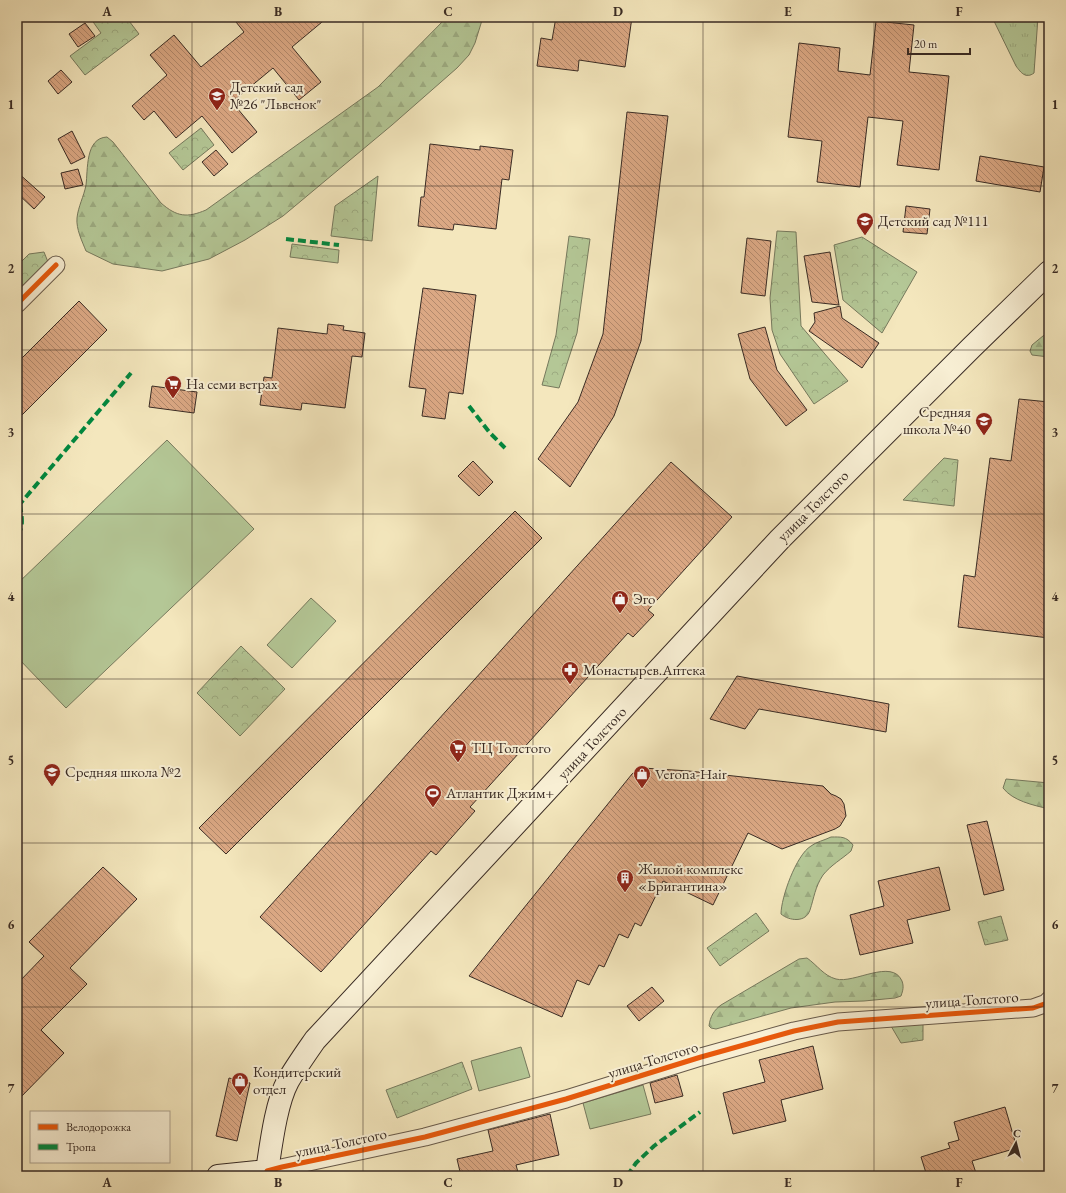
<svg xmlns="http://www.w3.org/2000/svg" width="1066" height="1193" font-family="'EB Garamond',serif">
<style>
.grass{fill:url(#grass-tufts);stroke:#76795d}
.forest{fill:url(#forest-firs);stroke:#76795d}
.park{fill:url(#park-crowns);stroke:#76795d}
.pitch{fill:#b4c796;stroke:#76795d}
.building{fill:url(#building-back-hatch);stroke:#392b24}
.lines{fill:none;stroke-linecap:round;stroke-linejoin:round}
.minor-casing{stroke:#685a4a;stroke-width:19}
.secondary-casing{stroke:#392b24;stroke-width:24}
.minor{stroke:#f8efd4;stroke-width:17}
.secondary{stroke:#f8efd4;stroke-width:22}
.quiet{stroke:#00873e;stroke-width:4;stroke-dasharray:8 4;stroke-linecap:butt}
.cycleway-casing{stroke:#f8efd4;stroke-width:8}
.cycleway{stroke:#e8590c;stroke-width:5}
.grid{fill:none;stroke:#392b24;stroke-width:1;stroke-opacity:0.55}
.labels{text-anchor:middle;stroke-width:4;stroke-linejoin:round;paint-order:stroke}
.poi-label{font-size:15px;fill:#392b24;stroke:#f8efd4;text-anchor:start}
.street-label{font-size:15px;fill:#392b24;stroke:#f8efd4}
.neatline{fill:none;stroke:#392b24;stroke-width:1.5}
.grid-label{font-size:13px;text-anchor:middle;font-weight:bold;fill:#392b24}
</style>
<defs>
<pattern id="grass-tufts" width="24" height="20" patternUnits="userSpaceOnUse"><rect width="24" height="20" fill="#b4c796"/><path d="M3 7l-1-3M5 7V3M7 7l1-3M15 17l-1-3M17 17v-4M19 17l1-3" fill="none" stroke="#9cab81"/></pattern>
<pattern id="forest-firs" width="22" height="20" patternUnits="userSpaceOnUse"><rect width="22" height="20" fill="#b4c796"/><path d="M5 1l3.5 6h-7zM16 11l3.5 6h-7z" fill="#9cab81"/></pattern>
<pattern id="park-crowns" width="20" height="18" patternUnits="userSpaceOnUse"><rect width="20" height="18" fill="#b4c796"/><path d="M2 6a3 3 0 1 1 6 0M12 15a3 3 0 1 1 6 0" fill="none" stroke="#9cab81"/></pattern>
<pattern id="building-back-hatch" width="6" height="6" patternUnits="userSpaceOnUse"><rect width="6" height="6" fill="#dba884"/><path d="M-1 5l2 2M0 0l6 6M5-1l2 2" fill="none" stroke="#b3896c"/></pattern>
</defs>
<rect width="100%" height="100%" fill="#f4e7bd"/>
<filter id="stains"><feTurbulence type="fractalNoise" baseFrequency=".005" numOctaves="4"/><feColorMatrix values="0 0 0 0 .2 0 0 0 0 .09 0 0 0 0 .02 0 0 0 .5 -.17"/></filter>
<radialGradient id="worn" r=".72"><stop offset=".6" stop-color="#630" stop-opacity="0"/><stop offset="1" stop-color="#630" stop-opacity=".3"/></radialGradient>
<!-- grass -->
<path class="grass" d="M992 17H1038L1034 73C1026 79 1021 73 1016 66Z"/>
<!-- forest -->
<path class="forest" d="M447 17H483L475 43 469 55 457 68 392 125 283 216 245 240 209 259 162 271 113 264 86 251C82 241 76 229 77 218 78 207 84 196 86 185 88 170 85 138 107 137L113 142 161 203C177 217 187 218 206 210L378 87Z
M1049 331V357L1032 355 1030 351 1032 345Z
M1006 779 1049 783V809C1033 805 1013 801 1003 788Z
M831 837C841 837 846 836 853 845L851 851C842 859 831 865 823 875 815 887 814 898 810 910 806 923 789 921 781 914 781 898 796 855 811 846 816 842 825 840 831 837Z
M807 958C817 965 824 976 836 979 854 984 892 958 902 981 904 987 903 990 901 996L895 998 864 1001 835 1002 791 1008 716 1029 711 1028 709 1026C710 1017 714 1010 721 1005L799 959Z"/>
<!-- park -->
<path class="park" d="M94 17H126L139 34 85 75 70 56 101 33 91 19Z
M201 128 214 145 183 170 169 153Z
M378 176 372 241 331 236 335 206Z
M777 231 796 232 801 326 848 381 814 404 780 354 772 330 770 298Z
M569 236 590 239 577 333 559 388 542 385 556 335Z
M862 237 917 272 882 333 843 300 834 245Z
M292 244 339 250 338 263 290 257Z
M44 252 48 262 17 292V266L29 254Z
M944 458 958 460 954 506 903 500Z
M241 646 285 689 240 736 197 693Z
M756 913 769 931 720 966 707 948Z
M1001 916 1008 940 985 945 978 922Z
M923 1024V1040L901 1043 891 1026Z
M462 1062 472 1089 397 1118 386 1090Z"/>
<!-- pitch -->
<path class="pitch" d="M167 440 254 529 66 708 17 657V584Z
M311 598 336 621 292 668 267 645Z
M521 1047 530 1077 479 1091 471 1061Z
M643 1085 651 1114 590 1129 583 1103Z"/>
<!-- building -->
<path class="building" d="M232 17H328L292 47 321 82 299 100 273 68 232 102 257 132 232 153 202 116 176 138 154 111 144 120 132 106 167 75 150 55 174 35 201 67 244 32Z
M556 17H632L625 67 579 60 578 71 537 66 541 38 552 40Z
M876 21 914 25 909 72 949 76 939 170 897 165 903 121 868 117 860 187 817 182 822 141 788 137 799 43 840 48 838 71 870 75Z
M85 23 95 36 78 47 69 34Z
M61 70 72 82 58 94 48 81Z
M627 112 668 116 641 341 614 416 570 487 538 459 578 402 603 334Z
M72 131 85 157 71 164 58 139Z
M430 144 480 150V146L513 150 509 180 502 179 496 229 454 224 453 230 418 226 421 197H424Z
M216 150 228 164 214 176 202 162Z
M980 156 1044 167 1040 192 976 181Z
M78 169 83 185 65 189 61 173Z
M17 172 45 197 34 209 17 193Z
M906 206 930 209 927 234 903 232Z
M747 238 771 241 765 296 741 293Z
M830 252 839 305 812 302 804 256Z
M423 288 476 295 463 394 449 392 445 419 422 416 426 389 409 387Z
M79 301 107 330 17 420V363Z
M840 306 842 318 879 343 862 368 809 331 815 322 814 313Z
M328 324 344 326 343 330 365 333 362 357 352 356 345 408 302 403 301 410 260 405 264 377 272 378 278 328 327 334Z
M765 327 777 370 807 410 786 426 750 379 738 334Z
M152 386 197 392 194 413 149 407Z
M1019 399 1049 402V638L958 627 964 575 975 577 990 458 1011 461Z
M473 461 493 482 479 496 458 476Z
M671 462 732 517 648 610 654 615 633 637 628 633 470 807 475 811 436 855 431 851 321 972 260 917Z
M515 511 542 538 226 854 199 828Z
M737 676 889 704 886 732 759 709 745 729 710 719Z
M643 768 689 771 823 786 831 794 836 796 841 799 844 804 846 816 840 826 835 829 782 849 748 833 713 905 663 881 641 926 635 923 628 938 619 934 604 967 599 965 589 985 577 980 562 1017 469 976 632 774 637 770Z
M987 821 1004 890 984 895 967 825Z
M103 867 137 899 70 968 87 984 41 1030 64 1053 17 1101V984L44 956 29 942Z
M939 867 950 910 907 920 913 943 860 955 850 915 884 906 878 881Z
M652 987 664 1001 639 1021 627 1006Z
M813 1046 823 1089 781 1100 786 1121 733 1134 723 1093 765 1082 759 1060Z
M677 1075 683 1096 655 1103 650 1083Z
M229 1078 250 1083 237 1141 216 1136Z
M1005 1107 1017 1148 972 1161 977 1176H927L921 1157 950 1148 948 1143 959 1140 954 1122Z
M550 1114 559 1155 516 1165 519 1176H461L457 1159 493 1151 488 1130Z"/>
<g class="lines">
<defs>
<path id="minor" d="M17 304 56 265
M267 1171 425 1137 566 1099 701 1057 794 1031 838 1022 1033 1008 1047 1003 1049 1000"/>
<path id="secondary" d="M218 1176 267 1171C271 1145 276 1103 288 1081 296 1067 306 1053 315 1040L780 539 972 347 1049 272"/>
</defs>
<!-- minor casing -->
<use href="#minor" class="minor-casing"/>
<!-- secondary casing -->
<use href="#secondary" class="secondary-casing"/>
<!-- minor -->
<use href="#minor" class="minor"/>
<!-- secondary -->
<use href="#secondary" class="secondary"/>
<!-- quiet -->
<path class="quiet" d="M286 239 339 245
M469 406 490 433 505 448
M17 503 20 504 131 373
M17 535C25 528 21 513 20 504
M627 1176 636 1163 654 1146 700 1112"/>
<defs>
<path id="cycleway" d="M17 304 56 265
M266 1176 267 1171 282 1167 425 1137 566 1099 701 1057 794 1031 838 1022 1033 1008 1047 1003 1049 1000"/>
</defs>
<!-- cycleway casing -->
<use href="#cycleway" class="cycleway-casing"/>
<!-- cycleway -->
<use href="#cycleway" class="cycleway"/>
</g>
<!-- grid -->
<path class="grid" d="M192 17V1176M363 17V1176M533 17V1176M703 17V1176M874 17V1176M17 186H1049M17 350H1049M17 514H1049M17 679H1049M17 843H1049M17 1007H1049"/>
<!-- icons -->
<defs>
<symbol id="school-pin" viewBox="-11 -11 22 30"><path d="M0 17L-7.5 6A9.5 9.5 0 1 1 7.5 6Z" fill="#8f2418" stroke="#f8efd4"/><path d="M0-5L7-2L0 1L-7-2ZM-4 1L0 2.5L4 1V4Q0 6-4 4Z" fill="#fff"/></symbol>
<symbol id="supermarket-pin" viewBox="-11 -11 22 30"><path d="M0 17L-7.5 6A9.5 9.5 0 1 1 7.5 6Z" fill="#8f2418" stroke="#f8efd4"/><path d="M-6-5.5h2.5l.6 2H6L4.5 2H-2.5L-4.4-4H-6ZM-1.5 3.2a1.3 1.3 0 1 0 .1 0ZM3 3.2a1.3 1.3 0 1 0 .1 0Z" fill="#fff"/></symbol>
<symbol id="shop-pin" viewBox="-11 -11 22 30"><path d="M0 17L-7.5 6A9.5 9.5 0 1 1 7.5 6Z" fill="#8f2418" stroke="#f8efd4"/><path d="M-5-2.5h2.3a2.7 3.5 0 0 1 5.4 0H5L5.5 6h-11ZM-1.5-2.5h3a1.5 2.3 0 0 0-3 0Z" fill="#fff"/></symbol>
<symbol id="pharmacy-pin" viewBox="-11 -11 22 30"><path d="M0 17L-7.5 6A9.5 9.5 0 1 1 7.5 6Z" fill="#8f2418" stroke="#f8efd4"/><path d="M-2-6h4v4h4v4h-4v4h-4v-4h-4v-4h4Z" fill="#fff"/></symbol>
<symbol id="stadium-pin" viewBox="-11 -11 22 30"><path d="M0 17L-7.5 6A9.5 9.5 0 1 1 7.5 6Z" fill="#8f2418" stroke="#f8efd4"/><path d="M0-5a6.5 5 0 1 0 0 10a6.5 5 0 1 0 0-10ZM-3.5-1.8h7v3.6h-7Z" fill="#fff"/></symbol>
<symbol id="building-pin" viewBox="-11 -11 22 30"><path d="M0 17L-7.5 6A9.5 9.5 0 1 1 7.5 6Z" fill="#8f2418" stroke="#f8efd4"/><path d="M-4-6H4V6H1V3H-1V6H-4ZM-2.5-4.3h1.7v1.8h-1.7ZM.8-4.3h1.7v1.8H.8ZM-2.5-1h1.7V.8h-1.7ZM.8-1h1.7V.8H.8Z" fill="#fff"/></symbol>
</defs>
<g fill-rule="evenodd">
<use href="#school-pin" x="207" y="86" width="20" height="27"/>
<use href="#school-pin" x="855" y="211" width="20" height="27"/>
<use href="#supermarket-pin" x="163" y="374" width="20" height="27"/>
<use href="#school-pin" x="974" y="411" width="20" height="27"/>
<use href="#shop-pin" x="610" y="589" width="20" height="27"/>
<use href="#pharmacy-pin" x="560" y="660" width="20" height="27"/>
<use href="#supermarket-pin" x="448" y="738" width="20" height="27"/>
<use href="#school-pin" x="42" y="762" width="20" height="27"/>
<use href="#shop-pin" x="632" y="764" width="20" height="27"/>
<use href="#stadium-pin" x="423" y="783" width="20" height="27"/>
<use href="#building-pin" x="615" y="868" width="20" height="27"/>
<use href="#shop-pin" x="230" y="1071" width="20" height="27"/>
</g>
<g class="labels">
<!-- poi labels -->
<g class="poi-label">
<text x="230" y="92">Детский сад<tspan x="230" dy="17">№26 "Львенок"</tspan></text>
<text x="878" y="226">Детский сад №111</text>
<text x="186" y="389">На семи ветрах</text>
<text x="971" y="417" text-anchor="end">Средняя<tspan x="971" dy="17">школа №40</tspan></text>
<text x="633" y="604">Эго</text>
<text x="583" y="675">Монастырев.Аптека</text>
<text x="471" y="753">ТЦ Толстого</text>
<text x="65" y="777">Средняя школа №2</text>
<text x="655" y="779">Verona-Hair</text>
<text x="446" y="798">Атлантик Джим+</text>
<text x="638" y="874">Жилой комплекс<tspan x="638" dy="17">«Бригантина»</tspan></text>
<text x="253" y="1077">Кондитерский<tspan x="253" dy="17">отдел</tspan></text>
</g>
<!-- street labels -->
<g class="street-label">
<text transform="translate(813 506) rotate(-45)" y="5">улица Толстого</text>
<text transform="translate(592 743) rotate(-47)" y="5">улица Толстого</text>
<text transform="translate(972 1000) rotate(-4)" y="5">улица Толстого</text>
<text transform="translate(653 1060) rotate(-17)" y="5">улица Толстого</text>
<text transform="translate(341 1143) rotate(-12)" y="5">улица Толстого</text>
</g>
</g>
<!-- margin -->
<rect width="1066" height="1193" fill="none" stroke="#f4e7bd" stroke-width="44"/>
<!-- legend -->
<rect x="30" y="1111" width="140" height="52" fill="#f8efd4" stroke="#aca18e"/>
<rect x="38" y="1124" width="20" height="6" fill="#e8590c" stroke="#aca18e"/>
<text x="66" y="1131" font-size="12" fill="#392b24">Велодорожка</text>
<rect x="38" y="1144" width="20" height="6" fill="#00873e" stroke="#aca18e"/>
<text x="66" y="1151" font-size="12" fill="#392b24">Тропа</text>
<!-- north arrow -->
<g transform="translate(1016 1143) rotate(7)" stroke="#f8efd4" stroke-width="3" paint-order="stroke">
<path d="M0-3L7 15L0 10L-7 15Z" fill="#392b24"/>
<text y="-6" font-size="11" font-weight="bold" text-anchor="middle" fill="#392b24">С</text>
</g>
<!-- scale -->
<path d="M908 48v6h62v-6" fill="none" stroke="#392b24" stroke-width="2"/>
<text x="914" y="48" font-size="12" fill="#392b24" stroke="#f8efd4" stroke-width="3" paint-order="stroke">20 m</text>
<rect x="22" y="22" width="1022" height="1149" class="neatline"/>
<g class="grid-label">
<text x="107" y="16">A</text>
<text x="278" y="16">B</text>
<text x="448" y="16">C</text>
<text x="618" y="16">D</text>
<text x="788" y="16">E</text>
<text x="959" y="16">F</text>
<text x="11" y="109">1</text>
<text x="1055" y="109">1</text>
<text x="11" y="273">2</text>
<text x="1055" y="273">2</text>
<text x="11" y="437">3</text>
<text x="1055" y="437">3</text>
<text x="11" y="601">4</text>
<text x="1055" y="601">4</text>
<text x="11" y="765">5</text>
<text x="1055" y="765">5</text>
<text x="11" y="929">6</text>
<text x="1055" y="929">6</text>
<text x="11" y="1093">7</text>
<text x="1055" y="1093">7</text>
<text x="107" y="1187">A</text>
<text x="278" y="1187">B</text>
<text x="448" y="1187">C</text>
<text x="618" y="1187">D</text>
<text x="788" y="1187">E</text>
<text x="959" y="1187">F</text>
</g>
<rect width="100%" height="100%" filter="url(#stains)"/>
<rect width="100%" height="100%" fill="url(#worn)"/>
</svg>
